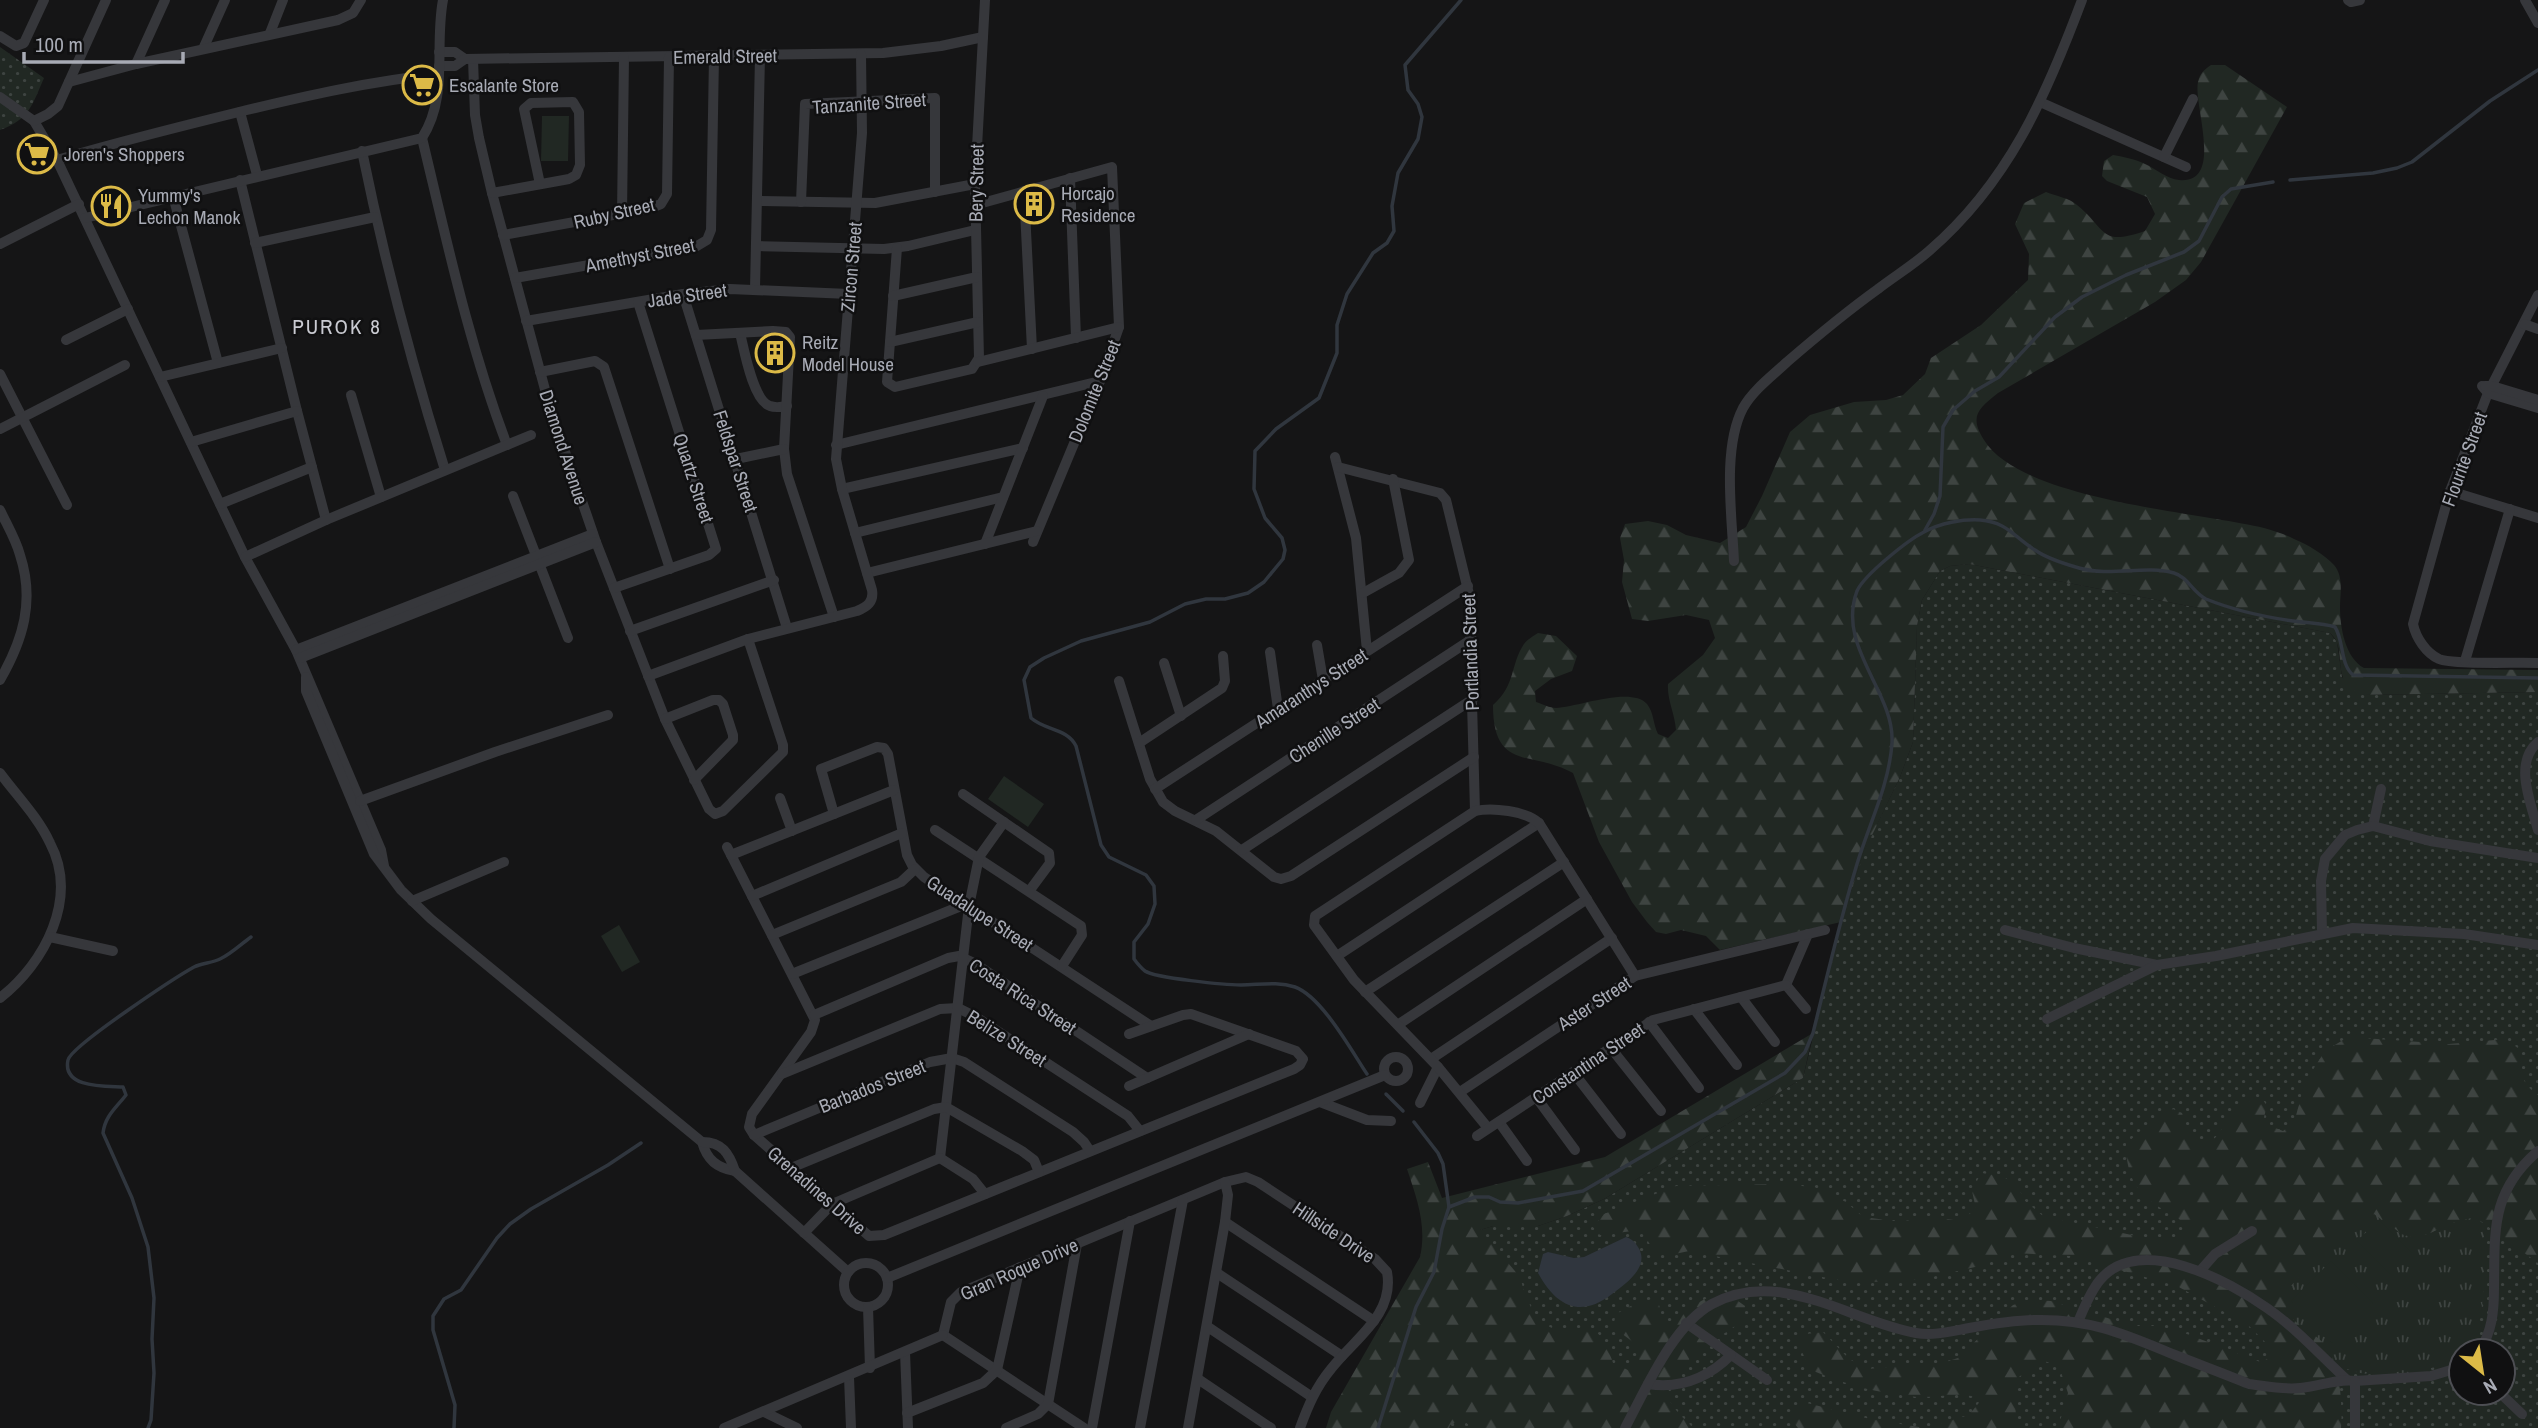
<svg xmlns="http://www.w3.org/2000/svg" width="2538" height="1428" font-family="'Archivo Narrow',sans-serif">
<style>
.grass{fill:url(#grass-dots);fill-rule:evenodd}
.forest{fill:url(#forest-firs)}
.park{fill:url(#park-tufts)}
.pitch{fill:#212823}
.water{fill:#30363e}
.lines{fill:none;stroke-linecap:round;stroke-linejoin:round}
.stream{stroke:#30363e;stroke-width:3.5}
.minor{stroke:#36373b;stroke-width:10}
.labels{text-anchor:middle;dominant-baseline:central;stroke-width:5;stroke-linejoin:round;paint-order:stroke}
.street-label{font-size:19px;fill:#a8abb5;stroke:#101011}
.poi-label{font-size:19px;fill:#a8abb5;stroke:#101011;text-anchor:start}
.neighbourhood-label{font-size:21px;letter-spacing:2px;fill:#c9cad1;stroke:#101011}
</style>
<defs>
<pattern id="grass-dots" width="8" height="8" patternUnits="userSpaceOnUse" patternTransform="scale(1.75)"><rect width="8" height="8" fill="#212823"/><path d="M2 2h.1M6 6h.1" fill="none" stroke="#3e4441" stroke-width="1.8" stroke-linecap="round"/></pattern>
<pattern id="forest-firs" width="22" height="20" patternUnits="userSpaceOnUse" patternTransform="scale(1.75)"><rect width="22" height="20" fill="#212823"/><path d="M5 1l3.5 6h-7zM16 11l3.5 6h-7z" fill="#3e4441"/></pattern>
<pattern id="park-tufts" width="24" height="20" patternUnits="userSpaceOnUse" patternTransform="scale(1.75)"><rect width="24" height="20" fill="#212823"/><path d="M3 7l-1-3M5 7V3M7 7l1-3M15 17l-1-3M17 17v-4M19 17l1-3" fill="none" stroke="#3e4441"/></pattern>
</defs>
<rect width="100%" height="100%" fill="#151516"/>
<g class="grass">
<path d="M0,47L44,78C32,105 30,119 0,130Z"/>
<path d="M1969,564L2330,633L2337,642L2342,677L2364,695L2538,692V1428H1391L1480,1230L1493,1226H1538L1567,1216L1604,1199L1803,1078L1841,922L1864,851L1900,777L1913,742L1917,626L1922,600L1940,571L1950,566ZM2461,1351H2503V1393H2461Z"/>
</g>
<g class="forest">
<path d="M2211,65H2225L2287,107L2201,262L2186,280L2155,302L1998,393C1978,409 1969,416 1984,440C2021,500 2198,512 2264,528C2274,531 2285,534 2294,539C2307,544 2325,555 2334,565C2344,577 2340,593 2340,607C2340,627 2345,658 2364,668L2538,670V692L2364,695C2327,684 2350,650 2330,633L1969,564L1950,566L1940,571L1922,600L1917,626L1913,742L1900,777L1864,852L1841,922L1720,950L1706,936L1681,930L1666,934L1656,932L1647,922L1632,902L1599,842L1573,773C1532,750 1493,772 1493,705C1516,685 1510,665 1524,644C1527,640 1533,636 1538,633L1556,636L1577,656L1572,671L1551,679L1535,691L1536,702C1542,704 1550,708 1556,708C1578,707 1631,686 1647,704C1654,713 1653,724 1658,734L1668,738L1676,730C1675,714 1667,700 1668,684L1703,655L1715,638L1709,620L1686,615L1648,621L1632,619L1622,582L1624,560L1620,538L1625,524L1648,521L1667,525L1686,535L1720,543L1746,527L1762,496L1790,432L1810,415L1854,402L1886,400L1903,395L1925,374L1931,358L1981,325L2028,280L2029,254L2015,224L2024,203L2046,192C2056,196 2069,198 2077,205C2107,229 2099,247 2145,231L2155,214L2147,197L2107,181L2102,176L2104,161L2113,155C2124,157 2135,159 2145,164C2156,169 2167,179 2179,180C2225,185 2193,104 2198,82C2200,73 2204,70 2211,65Z"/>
<path d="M1813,1033L1803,1078L1604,1199L1567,1216L1538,1226H1493L1480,1230L1520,1277L1524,1291L1536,1319L1557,1331L1575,1328L1596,1331L1607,1345L1613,1363L1628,1370L1639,1360L1637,1345L1613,1327L1616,1314L1640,1301L1656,1299C1663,1308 1658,1320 1669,1326C1685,1309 1702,1299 1724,1291L1745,1306L1742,1321C1722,1337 1656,1371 1671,1403C1676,1412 1686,1420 1693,1428H1472L1462,1419L1450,1425L1449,1428H1326L1331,1412L1420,1257C1427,1226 1417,1199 1407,1169L1428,1162L1442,1198L1605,1157Z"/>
<path d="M2348,1037L2449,1044L2506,1039L2519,1049C2525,1071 2516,1080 2538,1095V1263L2475,1217L2449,1224L2431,1233L2414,1238L2401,1234L2388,1223L2352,1222L2330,1241L2291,1286L2289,1315C2301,1326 2318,1334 2327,1347C2340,1364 2343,1407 2341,1428H2058L2068,1393L2059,1366L2041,1360L2015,1380L2016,1426L2013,1428H1798L1789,1417L1803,1402L1870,1419L1925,1428L1969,1415L1982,1399C1960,1391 1939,1398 1917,1397C1878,1393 1846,1385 1811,1370L1796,1340L1806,1334L1823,1332L1849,1359L1868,1369L1907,1365L1930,1367L1958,1358L2013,1305L2030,1300L2051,1301L2134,1326H2154L2179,1331L2263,1363L2270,1355L2265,1342L2248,1325L2177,1286L2070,1256L2014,1253L1975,1267L1923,1279L1885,1282L1843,1281L1689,1251L1670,1255L1656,1254L1641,1230L1600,1235L1593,1227L1604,1214L1676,1186L1777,1184L1814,1187L1846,1202L1863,1217L1894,1221L1947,1219L1960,1221L1976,1209L1972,1191L1981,1173L2002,1176L2017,1185L2025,1201L2043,1216L2155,1240L2178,1237L2185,1232L2186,1225C2175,1214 2161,1210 2149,1200C2131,1186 2126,1165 2126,1144L2148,1124L2173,1109L2182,1113C2186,1127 2191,1137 2205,1142L2215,1138L2233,1114L2252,1099L2263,1100L2267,1106L2264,1117L2268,1125L2283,1131L2294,1123L2305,1082L2325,1051Z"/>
</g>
<path class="park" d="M2374,1214L2401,1234L2414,1238L2431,1233L2449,1224L2475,1217L2485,1225C2483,1266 2489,1314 2468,1349L2461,1351V1355C2438,1373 2366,1383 2342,1366C2331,1359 2328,1346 2318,1338C2307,1329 2286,1320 2286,1303C2287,1282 2335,1231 2354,1222C2360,1219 2368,1217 2374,1214Z"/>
<g class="pitch">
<polygon points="542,116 569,116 568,161 541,161"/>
<polygon points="1004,776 1044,804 1028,827 988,799"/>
<polygon points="619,925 640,962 622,972 601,936"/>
<polygon points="2379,1220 2412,1253 2390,1274 2357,1241"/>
<polygon points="2331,1261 2373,1303 2332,1343 2291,1301"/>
</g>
<path class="water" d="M1626,1237C1632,1239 1635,1242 1638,1247C1651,1267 1625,1284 1612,1294C1580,1319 1556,1306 1538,1273L1543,1254L1548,1252L1574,1258L1584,1257Z"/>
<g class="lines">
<g class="stream">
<polyline points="2290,180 2373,173 2397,168 2412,162 2490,101 2538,70"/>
<polyline points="1925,530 1934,514 1940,496 1943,427 1953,410 1975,391 1999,377 2055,317 2082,297 2126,275 2184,252 2199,241 2222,197 2231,189 2273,182"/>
<path d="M1367,1074C1351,1050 1322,997 1295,987C1277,981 1259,985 1241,985C1226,985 1155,978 1145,971C1141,968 1137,963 1134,959V942L1148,924L1155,904L1154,886L1146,875L1109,857L1101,845L1076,746C1067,728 1046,731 1031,718L1024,680L1030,667L1044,658L1081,641L1150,622L1185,604L1206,599H1225L1248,593L1264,582L1283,559L1285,550L1282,538L1265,518L1254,489L1255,451L1276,429L1319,398L1337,353V325L1347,294L1373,253L1387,243L1394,231L1392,206L1398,173L1418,139L1422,117L1418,104L1408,90L1405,65L1461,0"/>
<polyline points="1386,1094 1403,1111"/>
<path d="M1449,1207L1475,1197H1489L1500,1202L1518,1203L1583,1191L1785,1073L1805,1052L1813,1033C1827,977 1840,920 1857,864C1869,824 1889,786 1892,743C1895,692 1836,647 1857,591C1864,575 1908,540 1924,532C1940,523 1963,519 1980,520C2007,522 2014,537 2035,550C2046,558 2065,564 2079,568C2110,577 2145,565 2174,573C2188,577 2193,593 2206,599C2233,610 2265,617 2293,621C2307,623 2322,623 2335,627C2344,641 2340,664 2353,675L2538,678"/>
<path d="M148,1428L151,1420L154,1373L152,1339L154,1298L148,1247L132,1198L103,1133C105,1116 116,1108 126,1095L123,1087C107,1086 62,1089 68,1060C71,1046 176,977 194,967C202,963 212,963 220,959C231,954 241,944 251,937"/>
<polyline points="454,1428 455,1405 433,1330 433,1316 444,1299 461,1290 497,1238 510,1224 531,1209 608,1165 641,1143"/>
<polyline points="1378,1428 1416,1307 1434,1272 1442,1229 1449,1207 1443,1164 1438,1153 1414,1122"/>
</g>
<g class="minor">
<polyline points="2348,0 2351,2 2360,0"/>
<polyline points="2525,0 2538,23"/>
<polyline points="270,33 283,0"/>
<polyline points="0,36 16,46 24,43 44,0"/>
<polyline points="203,49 225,0"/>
<polyline points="439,52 455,52 465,59"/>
<polyline points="473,59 475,115 479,138 492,193 550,408 596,542 665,719 709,809 715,814 723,811 783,752 783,745 748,639"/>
<polyline points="136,64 165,0"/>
<polyline points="439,66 455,66 465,59 883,53 941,46 983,37"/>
<polyline points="69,82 136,64 338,20 353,13 361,0"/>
<polyline points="0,97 34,121 57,160 245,557 296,650 381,850 384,866"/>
<polyline points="2040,102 2186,167"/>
<polyline points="240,112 257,175"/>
<polyline points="34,121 48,114 58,106 106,0"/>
<path d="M422,138C447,242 469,345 507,445"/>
<path d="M362,151C384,259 412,365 445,470"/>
<polyline points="2164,157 2193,99"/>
<path d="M57,160C117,142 178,127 239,112C305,96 371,81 439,74"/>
<polyline points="1070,178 1076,338"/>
<polyline points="240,180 297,411 326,520"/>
<polyline points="1024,191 1032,349"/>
<polyline points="492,193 569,179 576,175 580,165 579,112 573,102 531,103 524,109 540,184"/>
<polyline points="173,196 218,363"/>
<polyline points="757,201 875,203 975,184"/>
<polyline points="801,202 805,104 935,98 935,192"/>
<polyline points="975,205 1112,167 1119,327 1100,381 1033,542"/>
<polyline points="622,214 624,57"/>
<path d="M85,218L422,138C449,96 434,47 443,0"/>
<polyline points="503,235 651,208 661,204 667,194 669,57"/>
<polyline points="255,243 375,217"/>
<polyline points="0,244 79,204"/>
<polyline points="756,246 884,249 908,246 975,230"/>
<polyline points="897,248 887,382 895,387 972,369 979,358 975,184 985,0"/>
<polyline points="515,278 697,246 707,240 711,230 714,56"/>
<polyline points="755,289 760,56"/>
<polyline points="683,294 787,628"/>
<path d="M2538,295L2488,393L2450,491L2413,624C2416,638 2426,653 2439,659C2453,665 2518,662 2538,663"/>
<polyline points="893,296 977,277"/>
<polyline points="526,321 683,294 730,289 849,294"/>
<polyline points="2524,324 2538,329"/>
<path d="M740,333C744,349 753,401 770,406C775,408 782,407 787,406"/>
<polyline points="696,335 773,331 786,332 790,337 784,449 787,474 834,617"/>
<polyline points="66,340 128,309"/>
<polyline points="890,342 978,322"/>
<polyline points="978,362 1119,327"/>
<polyline points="540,372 595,361 604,367 670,569"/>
<polyline points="0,374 67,505"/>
<polyline points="160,377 282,348"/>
<polyline points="2482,386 2488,393 2538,408"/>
<polyline points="2485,386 2492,386 2538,400"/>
<polyline points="351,395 381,497"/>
<polyline points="0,429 125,365"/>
<polyline points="191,442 297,411"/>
<polyline points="836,445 1100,381"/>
<polyline points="1335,457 1356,538 1367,651"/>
<polyline points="736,459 784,449"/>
<polyline points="1338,467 1440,493 1446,500 1469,594 1475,811"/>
<polyline points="842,489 1023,448"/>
<polyline points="2450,491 2538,518"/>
<polyline points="513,496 568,638"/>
<polyline points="220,504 312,467"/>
<path d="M0,510C7,525 16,540 20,555C35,601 23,640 0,680"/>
<polyline points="855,533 1003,497"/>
<polyline points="985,544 1043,396"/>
<polyline points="245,557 326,520 531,435"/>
<path d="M1734,561C1732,517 1722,448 1743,408C1753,390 1772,376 1787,362C1816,337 1846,312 1878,289C1895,276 1913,265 1929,251C2009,182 2046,96 2082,0"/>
<polyline points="867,573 1037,531"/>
<polyline points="614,588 709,555 716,549 638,302"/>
<polyline points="1363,593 1399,573 1409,560 1393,479"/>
<polyline points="630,631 774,580"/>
<polyline points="1317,645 1323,680"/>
<polyline points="296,650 593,534"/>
<polyline points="1270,652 1278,709"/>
<polyline points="300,658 596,542"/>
<polyline points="2465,661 2510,509"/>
<polyline points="1164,663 1181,716"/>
<path d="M648,676L748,639L857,611C867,607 874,602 872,590L842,489L836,459L862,133L861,54"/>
<path d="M306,677V691L374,854L401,890L431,919L702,1142C707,1160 717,1168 735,1171"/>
<polyline points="1119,681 1150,779 1163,802 1175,811 1216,831 1274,877 1281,879 1291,876 1474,757"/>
<polyline points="665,719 713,700 719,700 723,704 733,735 733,740 694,780"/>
<path d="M2538,742C2513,763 2531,803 2538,830"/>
<polyline points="1139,743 1222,688 1225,681 1223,656"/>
<path d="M0,773C17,796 38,817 50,843C79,898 45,963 0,998"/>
<polyline points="1155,789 1468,586"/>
<polyline points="963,794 1049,853 1050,863 1030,890"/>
<polyline points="780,798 792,831"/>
<polyline points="360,801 495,752 608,715"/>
<polyline points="834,814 821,769 877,747 884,748 888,754 907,855 912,865 924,877 1151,1026"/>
<polyline points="1196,820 1472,639"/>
<polyline points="2373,826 2381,789"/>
<polyline points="935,830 1081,926 1082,935 1062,966"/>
<polyline points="727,847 815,1020 811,1032 752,1114 749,1127 754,1135 869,1236 884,1235 1294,1069 1300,1065 1303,1059 1296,1051 1191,1014 1183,1015 1129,1034"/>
<polyline points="1242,850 1473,699"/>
<polyline points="731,855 894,790"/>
<polyline points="752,896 902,833"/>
<polyline points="412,901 504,862"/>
<polyline points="2005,930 2074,948 2157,965"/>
<polyline points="2322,933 2321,881 2325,859 2345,835 2357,830 2373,826 2430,841 2538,858"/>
<polyline points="772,935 901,882 915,869"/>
<polyline points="50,937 113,951"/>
<polyline points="1337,956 1539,823"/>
<polyline points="792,974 966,904"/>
<polyline points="1786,985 1808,934"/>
<polyline points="1786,985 1806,1009"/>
<polyline points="1365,992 1564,862"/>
<polyline points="1741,997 1775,1042"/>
<polyline points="1694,1009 1737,1065"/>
<polyline points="814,1015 948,958 959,956 974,963 1147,1078"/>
<polyline points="2047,1019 2157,965 2216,956 2353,928 2464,934 2538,945"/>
<polyline points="1649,1022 1699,1088"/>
<polyline points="1399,1024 1587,899"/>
<polyline points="1610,1047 1661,1111"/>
<circle cx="1396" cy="1069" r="12"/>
<polyline points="1431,1059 1612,938"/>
<polyline points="1573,1072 1621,1134"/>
<polyline points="782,1074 940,1009 958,1008 976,1017 1128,1116 1140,1131"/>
<polyline points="1129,1086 1249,1034"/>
<polyline points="1460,1092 1635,976 1825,930"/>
<polyline points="1536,1097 1575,1150"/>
<polyline points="1320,1102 1367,1120 1391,1121"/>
<polyline points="1420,1103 1438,1067"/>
<polyline points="1499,1122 1527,1161"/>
<path d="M1488,1128L1438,1067L1354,980L1314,925L1315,916L1475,811C1492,807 1526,811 1539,823L1635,976"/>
<polyline points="754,1135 930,1062 952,1058 964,1062 1073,1132 1084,1142 1090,1151"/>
<polyline points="1477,1136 1653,1020 1786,985"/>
<path d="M702,1142C722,1142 729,1153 735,1171L848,1272"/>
<polyline points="940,1158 969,906 979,857 1004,822"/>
<polyline points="940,1158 973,1179 985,1194"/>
<polyline points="791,1168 934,1109 946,1107 1022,1151 1034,1160 1039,1172"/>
<polyline points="1225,1222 1374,1321"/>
<polyline points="804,1233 832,1204 940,1158"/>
<circle cx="866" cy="1285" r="22"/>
<polyline points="2200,1271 2215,1254 2252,1231"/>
<polyline points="1217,1273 1342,1356"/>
<polyline points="887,1278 1385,1075"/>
<polyline points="868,1307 870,1368"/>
<path d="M2078,1322C2084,1308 2090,1292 2100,1280C2140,1233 2229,1281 2267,1308C2296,1328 2321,1356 2347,1380"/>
<polyline points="1686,1323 1767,1380"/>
<polyline points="1208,1327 1312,1397"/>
<path d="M943,1335L951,1302L961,1292L1225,1182L1246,1177L1258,1182L1375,1259L1387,1272C1395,1315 1353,1340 1331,1369C1316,1387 1308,1406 1300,1428"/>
<polyline points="943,1335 1084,1428"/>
<path d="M2479,1351C2492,1333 2494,1311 2494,1289C2495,1232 2490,1192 2538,1151"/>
<polyline points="905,1352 908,1428"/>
<polyline points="849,1377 851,1428"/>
<polyline points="1198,1379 1271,1428"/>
<path d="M1648,1384C1681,1389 1708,1378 1731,1355"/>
<polyline points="2500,1393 2522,1414"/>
<polyline points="764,1412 797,1428"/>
<polyline points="907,1413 983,1383 997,1370 1020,1267"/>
<polyline points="724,1428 943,1335"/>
<polyline points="1006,1428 1038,1414 1048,1404 1077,1244"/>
<polyline points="1092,1428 1130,1221"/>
<polyline points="1140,1428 1183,1200"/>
<polyline points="1188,1428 1225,1222 1228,1195 1225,1182"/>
<path d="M1625,1428C1646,1389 1673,1325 1712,1304C1781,1267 1849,1321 1916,1333C1934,1336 1952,1331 1969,1328C1991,1324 2015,1320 2037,1320C2092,1319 2126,1335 2175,1355C2200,1365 2225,1374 2249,1384C2266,1386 2283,1390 2300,1388C2318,1387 2338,1378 2355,1381L2431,1376L2461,1367"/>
<polyline points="2355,1428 2355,1381"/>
</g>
</g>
<defs>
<symbol id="supermarket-ring" viewBox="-11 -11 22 22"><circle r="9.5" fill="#101011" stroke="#dcba47" stroke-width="1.5"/><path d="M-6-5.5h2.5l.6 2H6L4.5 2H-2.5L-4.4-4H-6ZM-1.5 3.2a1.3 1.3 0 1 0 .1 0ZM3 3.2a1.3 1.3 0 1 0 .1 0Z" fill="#dcba47"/></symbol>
<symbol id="building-ring" viewBox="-11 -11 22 22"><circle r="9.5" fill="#101011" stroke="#dcba47" stroke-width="1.5"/><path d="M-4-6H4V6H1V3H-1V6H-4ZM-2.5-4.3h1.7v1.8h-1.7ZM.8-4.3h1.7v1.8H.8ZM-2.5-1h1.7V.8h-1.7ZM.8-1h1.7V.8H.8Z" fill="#dcba47"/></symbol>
<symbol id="restaurant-ring" viewBox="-11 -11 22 22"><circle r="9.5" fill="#101011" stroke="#dcba47" stroke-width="1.5"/><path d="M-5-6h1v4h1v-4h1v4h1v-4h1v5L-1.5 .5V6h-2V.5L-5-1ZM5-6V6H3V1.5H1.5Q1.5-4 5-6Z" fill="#dcba47"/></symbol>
</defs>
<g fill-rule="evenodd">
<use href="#supermarket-ring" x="400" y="63" width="44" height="44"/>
<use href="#supermarket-ring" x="15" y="132" width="44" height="44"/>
<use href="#building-ring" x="1012" y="182" width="44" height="44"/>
<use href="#restaurant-ring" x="89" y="184" width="44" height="44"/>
<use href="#building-ring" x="753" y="331" width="44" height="44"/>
</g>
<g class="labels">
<g class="street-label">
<text transform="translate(725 56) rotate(-1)">Emerald Street</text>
<text transform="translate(869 103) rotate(-4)">Tanzanite Street</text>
<text transform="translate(976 183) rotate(-89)">Bery Street</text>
<text transform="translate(614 213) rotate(-13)">Ruby Street</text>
<text transform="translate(640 255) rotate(-11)">Amethyst Street</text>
<text transform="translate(851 267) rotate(-85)">Zircon Street</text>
<text transform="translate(687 295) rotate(-8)">Jade Street</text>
<text transform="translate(1094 391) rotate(-68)">Dolomite Street</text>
<text transform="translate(564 447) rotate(72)">Diamond Avenue</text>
<text transform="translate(2464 459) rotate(-70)">Flourite Street</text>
<text transform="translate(736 461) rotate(72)">Feldspar Street</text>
<text transform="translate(694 478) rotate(72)">Quartz Street</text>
<text transform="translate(1470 652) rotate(-92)">Portlandia Street</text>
<text transform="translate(1311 688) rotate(-33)">Amaranthys Street</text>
<text transform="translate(1334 730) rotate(-33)">Chenille Street</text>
<text transform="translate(980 913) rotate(33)">Guadalupe Street</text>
<text transform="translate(1023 996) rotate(33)">Costa Rica Street</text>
<text transform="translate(1594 1003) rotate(-33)">Aster Street</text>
<text transform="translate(1007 1038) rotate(32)">Belize Street</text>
<text transform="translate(1588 1063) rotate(-34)">Constantina Street</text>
<text transform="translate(872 1086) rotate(-22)">Barbados Street</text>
<text transform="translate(817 1190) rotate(41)">Grenadines Drive</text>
<text transform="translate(1334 1232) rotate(34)">Hillside Drive</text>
<text transform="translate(1019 1269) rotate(-24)">Gran Roque Drive</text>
</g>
<g class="poi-label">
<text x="449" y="85">Escalante Store</text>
<text x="64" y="154">Joren's Shoppers</text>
<text x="1061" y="193">Horcajo<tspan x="1061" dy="22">Residence</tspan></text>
<text x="138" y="195">Yummy's<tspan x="138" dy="22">Lechon Manok</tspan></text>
<text x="802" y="342">Reitz<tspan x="802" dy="22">Model House</tspan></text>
</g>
<g class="neighbourhood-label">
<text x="337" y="326">PUROK 8</text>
</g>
</g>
<g transform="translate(2482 1372) rotate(150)"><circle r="33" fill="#101011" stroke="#4d4e53" stroke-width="2"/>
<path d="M0-5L12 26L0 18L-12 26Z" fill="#dcba47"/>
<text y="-10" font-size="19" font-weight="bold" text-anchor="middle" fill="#a8abb5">N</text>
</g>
<path d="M24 52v10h159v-10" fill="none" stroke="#a8abb5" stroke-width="3.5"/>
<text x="35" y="52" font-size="21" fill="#a8abb5" stroke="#101011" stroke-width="5" paint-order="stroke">100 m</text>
</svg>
